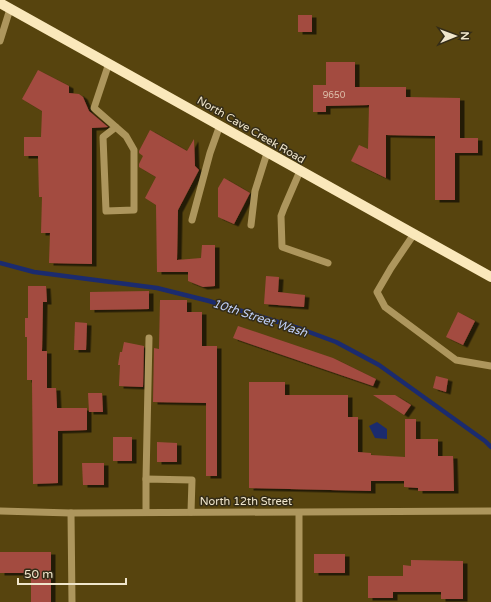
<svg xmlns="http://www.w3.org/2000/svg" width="491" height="602" font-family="'Varela Round',sans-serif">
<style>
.water{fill:#1b2b6e}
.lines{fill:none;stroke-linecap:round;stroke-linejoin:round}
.stream{stroke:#1b2b6e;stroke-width:4.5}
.building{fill:#a34b41;filter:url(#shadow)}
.minor{stroke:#ad965d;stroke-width:7}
.major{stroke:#fae8bb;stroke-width:10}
.labels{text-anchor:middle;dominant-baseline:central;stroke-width:3;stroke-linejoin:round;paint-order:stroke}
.number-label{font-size:9px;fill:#ddbfa9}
.street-label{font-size:11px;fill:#f0e6cc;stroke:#342c17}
.water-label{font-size:12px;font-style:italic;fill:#bfcff7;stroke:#342c17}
</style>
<defs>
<filter id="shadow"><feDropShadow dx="4.5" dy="2.5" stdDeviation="0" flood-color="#0009"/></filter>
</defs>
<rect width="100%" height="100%" fill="#57440e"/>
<polygon class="water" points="377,422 387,429 387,439 375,438 369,426"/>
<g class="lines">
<polyline class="stream" points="0,263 34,272 157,288 209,301 301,329 336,342 379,365 485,441 491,447"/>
</g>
<g class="building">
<rect x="298" y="15" width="14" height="17"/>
<polygon points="326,62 355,62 355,87 406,87 406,97 460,98 460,138 478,138 478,153 455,153 455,200 435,200 435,136 386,135 386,178 351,161 359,145 368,149 369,105 326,106 326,112 313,112 313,85 326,85"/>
<polygon points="38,70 69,86 69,93 79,94 83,97 89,111 108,127 92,128 92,264 49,263 50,233 41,233 42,197 39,197 38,156 24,156 24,137 41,137 42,111 22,99"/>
<polygon points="150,130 187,151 194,139 195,166 199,170 178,210 177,260 201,258 202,245 215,245 215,286 203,287 188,281 188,272 157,272 156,205 145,198 156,177 139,167 139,164 143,156 139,153 139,151"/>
<polygon points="224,178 250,193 234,224 218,217 218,188"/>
<polygon points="266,276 279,277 278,292 305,295 304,307 264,304"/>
<polygon points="28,286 46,286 47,302 43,302 42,351 47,351 47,388 56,388 57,408 87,408 87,430 58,431 58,483 33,484 32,380 27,380 27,337 25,337 25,318 28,318"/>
<polygon points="149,291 149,309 90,310 90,292"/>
<polygon points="160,300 187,300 187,312 202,312 202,346 217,346 217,476 206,476 206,403 153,402 154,348 159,349"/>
<polygon points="458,312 475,321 463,345 446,337"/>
<polygon points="75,322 87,323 86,350 74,350"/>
<polygon points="238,326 333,358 376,379 373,386 233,338"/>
<polygon points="124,342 144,346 143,387 119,386 120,365 118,365 120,352 122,352"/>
<polygon points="436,376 448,379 446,392 433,388"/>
<polygon points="249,382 285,382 285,395 348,395 348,417 358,417 358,452 371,453 371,455 405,457 405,419 416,419 416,439 438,439 438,456 453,456 454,491 418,491 418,488 404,487 404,481 371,481 371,491 249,488"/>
<polygon points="88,393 102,393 103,412 89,412"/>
<polygon points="373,395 395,395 411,405 404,415"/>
<rect x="113" y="437" width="19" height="24"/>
<polygon points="157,442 177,443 177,462 157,462"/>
<polygon points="82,463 104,463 104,485 83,485"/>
<polygon points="0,552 51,552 51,602 31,602 31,573 0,573"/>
<rect x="314" y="554" width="31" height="19"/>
<polygon points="411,560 463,561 463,599 441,599 441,592 393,592 393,598 368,598 368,576 403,576 403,565 411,566"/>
</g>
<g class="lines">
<g class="minor">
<polyline points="0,41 10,9"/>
<polyline points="109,63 94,108 126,136 134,150 134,210 106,211 103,137 116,127"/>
<polyline points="300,171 284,208 281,216 282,247 328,263"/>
<polyline points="192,220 210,153 220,125"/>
<polyline points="251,225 255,191 267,153"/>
<polyline points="414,234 391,268 377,292 385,307 456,360 491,366"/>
<polyline points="146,479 149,338"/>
<polyline points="0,511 71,513 491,511"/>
<polyline points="146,512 146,479 192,480 191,512"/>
<polyline points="71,513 72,602"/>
<polyline points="299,602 299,513"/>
</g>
<polyline class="major" points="0,3 491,277"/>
</g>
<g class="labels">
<g class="number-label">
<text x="334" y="95">9650</text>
</g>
<g class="street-label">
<text transform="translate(251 130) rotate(30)">North Cave Creek Road</text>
<text x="246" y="501">North 12th Street</text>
</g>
<g class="water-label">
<text transform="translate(260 318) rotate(18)">10th Street Wash</text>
</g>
</g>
<g transform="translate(455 36) rotate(89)" stroke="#342c17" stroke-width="3" paint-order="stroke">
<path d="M0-3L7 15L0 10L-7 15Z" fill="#f0e6cc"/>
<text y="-6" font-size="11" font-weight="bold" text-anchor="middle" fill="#f0e6cc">N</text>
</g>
<path d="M18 578v6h108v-6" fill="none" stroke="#f0e6cc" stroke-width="2"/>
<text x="24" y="578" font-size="12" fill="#f0e6cc" stroke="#342c17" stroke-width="3" paint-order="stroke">50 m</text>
</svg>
